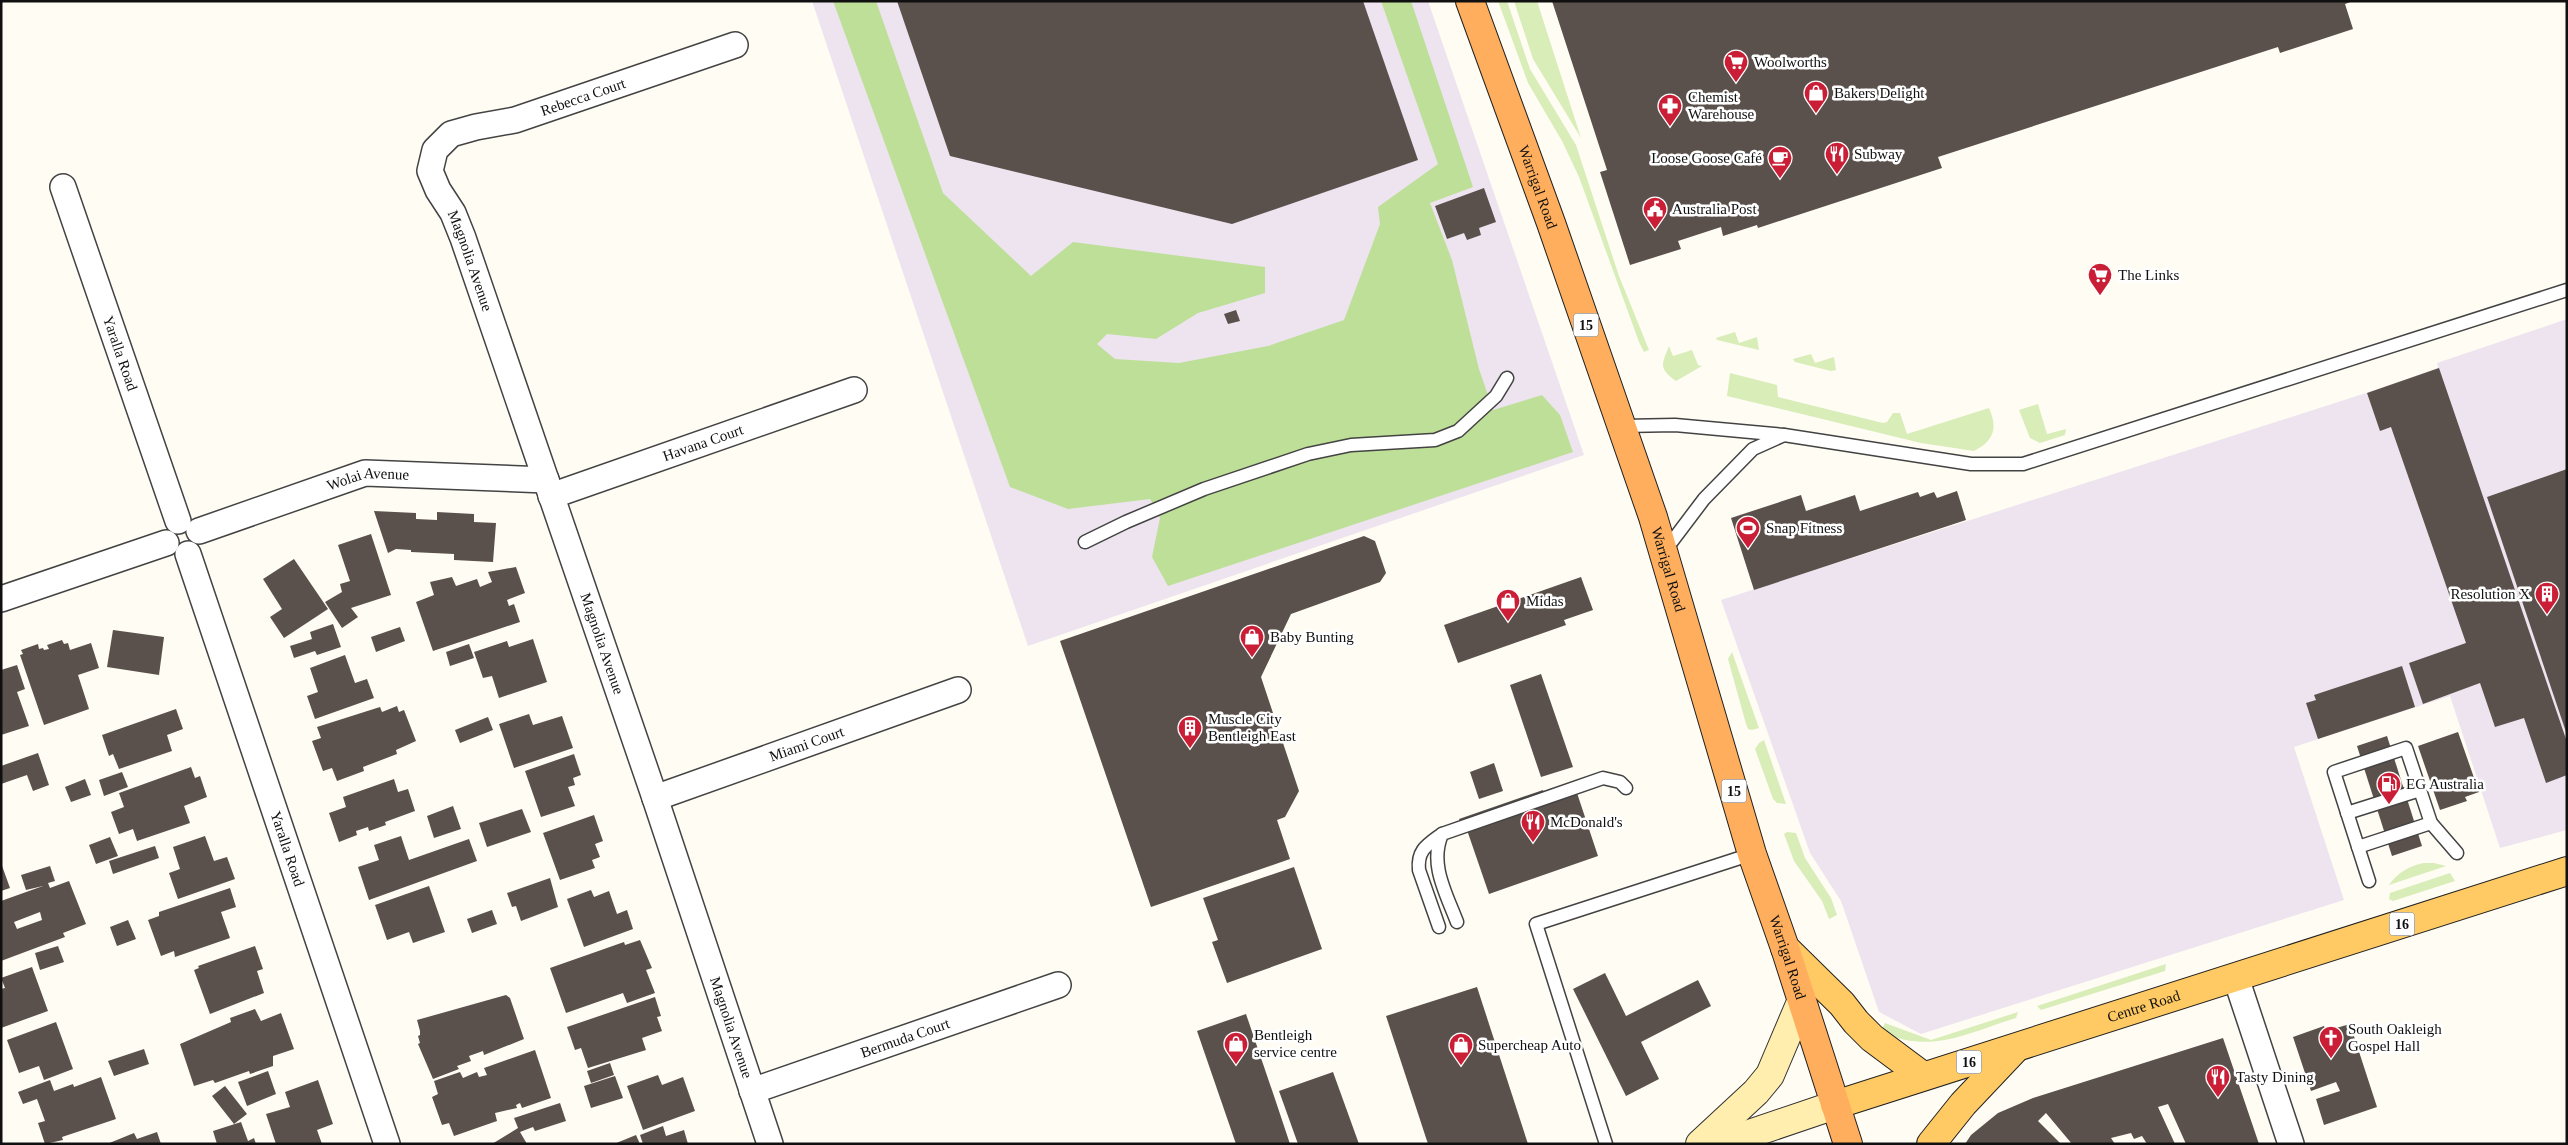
<svg xmlns="http://www.w3.org/2000/svg" width="2568" height="1145" font-family="'Times New Roman',serif">
<style>
.industrial{fill:#ede4ef}
.green{fill:#d9edb9}
.forest{fill:#bedf98}
.building{fill:#5a504c;fill-rule:evenodd}
.lines{fill:none;stroke-linecap:round;stroke-linejoin:round}
.service-casing{stroke:#434343;stroke-width:15}
.minor-casing{stroke:#434343;stroke-width:28}
.secondary-casing{stroke:#323232;stroke-width:30}
.primary-casing{stroke:#212121;stroke-width:30}
.trunk-casing{stroke:#212121;stroke-width:30}
.service{stroke:#fff;stroke-width:12}
.minor{stroke:#fff;stroke-width:25}
.secondary{stroke:#ffeeae;stroke-width:28}
.primary{stroke:#ffca63;stroke-width:28}
.trunk{stroke:#feae5c;stroke-width:28}
.labels{text-anchor:middle;dominant-baseline:central;stroke-width:5;stroke-linejoin:round;paint-order:stroke}
.shield{fill:#fff;stroke:#585858;stroke-width:1}
.shield-label{font-size:14px;font-weight:bold;fill:#101010}
.poi-label{font-size:15px;fill:#101010;stroke:#fff;text-anchor:start}
.street-label{font-size:15px;fill:#101010;stroke:#fff}
</style>
<rect width="100%" height="100%" fill="#fffcf3"/>
<g class="industrial">
<polygon points="812,1 1428,1 1584,455 1028,646"/>
<polygon points="2567,319 2567,830 2500,848 2450,696 2294,747 2344,900 1921,1034 1879,1012 1841,901 1810,853 1721,600 2366,393 2438,368 2437,363"/>
</g>
<g class="green">
<polygon points="1498,1 1507,1 1530,69 1576,145 1619,276 1649,350 1644,352 1639,342 1579,177 1562,141 1528,83"/>
<polygon points="1514,1 1537,1 1581,138 1533,59"/>
<polygon points="1735,332 1739,343 1757,337 1759,350 1717,340 1716,338"/>
<path d="M1669,346L1673,356L1692,350L1698,365L1702,366L1676,381C1658,368 1662,364 1669,346Z"/>
<polygon points="1811,354 1815,363 1834,357 1836,370 1831,371 1795,362 1793,359"/>
<path d="M1730,373L1777,385L1778,397L1883,423L1887,422L1893,413H1900L1907,434L1989,408C1998,428 1994,441 1974,451L1921,443L1727,396Z"/>
<polygon points="2038,404 2047,434 2066,429 2065,435 2040,443 2030,438 2019,410"/>
<polygon points="1732,652 1759,728 1752,730 1748,729 1746,724 1728,659"/>
<polygon points="1764,740 1786,804 1777,803 1773,799 1755,749 1759,743"/>
<polygon points="1787,832 1796,833 1805,858 1831,898 1837,915 1829,919 1822,901 1794,861 1784,834"/>
<path d="M2423,863H2434L2446,866L2389,885C2398,872 2408,867 2423,863Z"/>
<polygon points="2450,873 2455,881 2393,901 2389,899 2390,893"/>
<polygon points="2166,964 2165,971 2041,1010 2037,1006"/>
<path d="M2018,1012L2016,1018C1967,1033 1933,1054 1883,1033L1882,1029L1885,1023L1931,1040Z"/>
</g>
<polygon class="forest" points="833,1 876,1 943,193 1031,276 1073,242 1265,267 1265,293 1198,313 1156,339 1107,334 1097,344 1115,359 1179,363 1268,346 1344,320 1380,224 1378,207 1438,164 1381,1 1411,1 1473,187 1430,203 1452,260 1479,369 1493,410 1542,395 1560,415 1573,452 1168,586 1152,557 1160,518 1150,499 1068,509 1010,487"/>
<g class="building">
<polygon points="897,1 1363,1 1418,160 1232,224 950,156"/>
<polygon points="1552,1 2353,1 2345,4 2353,29 2280,53 2278,47 1938,157 1942,168 1758,228 1757,225 1723,236 1721,227 1678,241 1681,249 1630,265 1600,172 1607,170"/>
<polygon points="1484,188 1496,222 1479,228 1481,235 1467,240 1464,233 1447,239 1435,206"/>
<polygon points="1236,310 1240,321 1228,324 1224,314"/>
<polygon points="2439,368 2567,742 2567,775 2546,783 2524,718 2495,727 2480,683 2423,704 2409,663 2466,643 2391,427 2380,431 2367,393"/>
<polygon points="2567,469 2567,732 2566,732 2487,497"/>
<polygon points="1957,491 1966,520 1754,590 1731,518 1801,495 1806,511 1855,495 1860,511 1918,492 1920,497 1934,492 1937,498"/>
<polygon points="374,511 416,513 416,519 437,520 437,512 474,514 474,522 496,523 493,562 454,560 454,554 411,552 411,550 396,549 388,553"/>
<polygon points="371,534 391,595 351,608 358,617 342,628 325,602 342,592 340,584 350,581 338,545"/>
<polygon points="1364,536 1375,541 1386,573 1380,582 1291,614 1261,677 1299,791 1285,817 1277,820 1290,859 1151,907 1060,641"/>
<polygon points="294,559 328,609 284,638 270,617 282,609 263,579"/>
<polygon points="516,567 525,593 507,600 509,606 514,604 520,622 433,651 416,602 434,595 430,582 452,577 456,586 477,579 480,587 492,582 488,572"/>
<polygon points="1581,577 1593,610 1564,620 1566,625 1458,663 1444,625"/>
<polygon points="333,624 341,647 317,655 315,651 294,658 290,646 312,639 310,632"/>
<polygon points="400,627 405,641 376,652 371,637"/>
<polygon points="113,630 164,637 159,675 107,667"/>
<polygon points="533,639 547,682 499,698 492,676 483,678 474,652 507,641 509,647"/>
<polygon points="62,640 64,644 68,643 70,650 91,643 99,668 78,675 89,709 44,725 20,655 23,654 21,650 38,644 39,649 43,648 44,650 49,649 47,645"/>
<polygon points="469,644 474,658 450,666 446,652"/>
<polygon points="345,655 355,683 367,679 374,698 315,719 307,696 318,692 310,668"/>
<polygon points="17,665 25,689 17,692 29,726 1,735 1,670"/>
<polygon points="2402,666 2415,707 2318,739 2306,703 2316,700 2314,695"/>
<polygon points="1541,674 1573,767 1541,777 1510,685"/>
<polygon points="397,706 399,712 404,710 416,741 396,750 397,754 363,767 364,771 337,781 332,768 323,771 312,741 321,738 317,727 380,707 382,712"/>
<polygon points="176,709 183,729 167,735 172,751 119,769 113,754 109,756 102,735"/>
<polygon points="529,714 533,725 562,716 573,748 514,768 499,724"/>
<polygon points="488,717 493,730 460,743 455,730"/>
<polygon points="2458,732 2479,792 2465,797 2467,801 2440,810 2418,746"/>
<polygon points="2387,736 2422,846 2392,856 2357,746"/>
<polygon points="38,753 49,785 33,791 27,775 1,784 1,766"/>
<polygon points="574,754 581,775 573,778 575,785 568,787 575,806 541,817 525,771"/>
<polygon points="1494,763 1503,791 1479,799 1470,772"/>
<polygon points="191,767 195,778 200,776 207,797 184,806 190,823 137,841 133,829 119,834 111,812 124,807 119,793"/>
<polygon points="122,772 128,787 104,796 99,780"/>
<polygon points="85,779 91,795 71,802 65,787"/>
<polygon points="394,779 398,792 408,789 415,811 385,822 386,825 369,831 368,827 356,831 357,835 339,842 329,813 346,807 343,797"/>
<polygon points="1543,790 1547,803 1577,793 1598,856 1489,894 1467,830 1463,832 1459,819"/>
<polygon points="453,806 461,829 434,838 427,816"/>
<polygon points="522,809 531,832 487,847 479,823"/>
<polygon points="594,815 603,841 595,844 600,857 592,860 595,868 560,880 543,833"/>
<polygon points="205,836 214,861 227,857 235,879 178,899 169,873 180,869 173,847"/>
<polygon points="401,836 409,860 469,839 477,861 369,900 358,867 379,860 374,845"/>
<polygon points="110,837 118,856 96,864 89,845"/>
<polygon points="155,846 159,858 113,874 109,861"/>
<polygon points="1,863 10,888 1,891"/>
<path d="M50,866L55,881L48,883L50,888L69,881L86,924L63,933L65,937L1,961V901L43,886L26,890L21,875ZM40,912L42,920L17,929L14,922Z"/>
<polygon points="1294,867 1322,949 1227,983 1212,942 1218,940 1203,898"/>
<polygon points="550,878 558,907 521,921 516,906 512,907 507,893"/>
<polygon points="429,886 445,932 413,943 409,932 387,940 375,905"/>
<polygon points="230,888 236,907 221,912 230,938 175,957 174,951 161,956 148,920 159,916 159,912"/>
<polygon points="591,890 594,897 609,891 617,914 627,910 633,929 584,947 567,899"/>
<polygon points="492,910 497,924 472,933 467,919"/>
<polygon points="128,920 136,939 117,946 110,927"/>
<polygon points="640,940 652,968 646,970 655,993 627,1003 623,993 566,1013 550,968 624,942 625,945"/>
<polygon points="58,946 64,962 40,970 35,953"/>
<polygon points="255,946 263,969 257,971 264,993 210,1014 194,970 199,968 198,966"/>
<polygon points="32,967 48,1011 1,1028 1,989 5,988 1,978"/>
<polygon points="1605,973 1626,1016 1698,980 1711,1006 1641,1042 1659,1079 1626,1096 1573,989"/>
<polygon points="1477,987 1528,1144 1428,1144 1386,1016"/>
<polygon points="506,995 510,998 524,1039 484,1055 483,1051 469,1056 471,1061 457,1066 459,1069 433,1079 418,1044 420,1043 418,1036 420,1035 420,1031 417,1020"/>
<polygon points="655,997 661,1016 657,1017 662,1031 642,1038 646,1050 588,1068 581,1048 575,1050 567,1027"/>
<polygon points="255,1009 261,1021 281,1013 294,1049 273,1056 273,1066 250,1074 249,1071 215,1083 213,1080 194,1086 180,1044 231,1022 230,1018"/>
<polygon points="1246,1014 1275,1099 1290,1144 1236,1144 1197,1031"/>
<polygon points="56,1022 73,1069 44,1080 39,1066 19,1073 7,1040"/>
<polygon points="2350,1024 2377,1107 2324,1125 2316,1099 2340,1091 2336,1082 2311,1091 2293,1037 2324,1026 2326,1031"/>
<polygon points="2223,1038 2259,1144 2186,1144 2168,1104 2158,1107 2175,1144 2147,1144 2142,1136 2134,1139 2131,1133 2111,1138 2115,1144 2072,1144 2046,1113 2038,1121 2061,1144 1965,1144 1971,1135 1998,1113 2033,1098"/>
<polygon points="144,1049 149,1064 114,1076 108,1061"/>
<polygon points="535,1050 551,1098 522,1108 520,1103 516,1105 517,1108 495,1113 497,1121 454,1136 449,1123 442,1125 432,1097 438,1094 434,1081 460,1072 463,1078 477,1072 479,1077 487,1075 484,1068"/>
<polygon points="610,1063 614,1075 591,1083 587,1071"/>
<polygon points="268,1071 276,1094 247,1106 238,1082"/>
<polygon points="1333,1072 1359,1144 1298,1144 1279,1091"/>
<polygon points="658,1075 662,1085 683,1077 695,1111 643,1130 627,1086"/>
<polygon points="615,1076 623,1098 591,1108 584,1086"/>
<polygon points="101,1077 116,1119 62,1137 63,1140 45,1144 38,1123 45,1121 37,1099 23,1104 18,1092 50,1080 54,1091 73,1084 74,1087"/>
<polygon points="318,1080 333,1124 317,1130 322,1144 276,1144 266,1114 290,1107 285,1092"/>
<polygon points="225,1086 247,1114 234,1124 212,1096"/>
<polygon points="560,1103 566,1121 535,1131 533,1127 520,1132 527,1144 492,1144 518,1128 514,1118"/>
<polygon points="241,1122 248,1141 254,1138 256,1144 217,1144 213,1131"/>
<polygon points="663,1126 666,1136 684,1130 688,1144 643,1144 640,1135"/>
<polygon points="157,1132 161,1144 107,1144 134,1133 137,1139"/>
<polygon points="636,1135 640,1144 614,1144"/>
</g>
<g class="lines">
<defs>
<g id="service">
<polyline points="1623,426 1675,425 1784,435 1971,464 2023,464 2567,290"/>
<polyline points="1085,542 1126,522 1204,489 1308,454 1351,445 1435,440 1458,431 1496,396 1507,378"/>
<polyline points="1664,552 1704,499 1753,449 1784,435"/>
<polyline points="2347,813 2420,790"/>
<polyline points="2358,847 2431,823"/>
<polyline points="2369,881 2334,772 2406,748 2431,823 2457,853"/>
<path d="M1457,922C1446,893 1429,864 1442,834L1603,778L1620,782L1626,788"/>
<path d="M1439,927L1419,870C1417,850 1427,845 1442,834"/>
<polyline points="1606,1144 1536,924 1752,854"/>
</g>
<g id="minor">
<path id="s1" d="M735,45L515,120L476,127L451,134L435,150L430,171L438,190L453,213L463,238L655,798L770,1144"/>
<path id="s2" d="M63,187L178,521"/>
<path id="s3" d="M551,496L854,390"/>
<path id="s4" d="M199,531L365,473L546,480"/>
<path id="s5" d="M188,554L387,1144"/>
<polyline points="1,599 166,543"/>
<path id="s6" d="M655,798L958,690"/>
<polyline points="2236,978 2291,1144"/>
<path id="s7" d="M752,1091L1058,985"/>
</g>
<g id="secondary">
<polyline points="1700,1144 1756,1092 1770,1075 1801,1002"/>
<polyline points="1720,1144 1835,1105"/>
</g>
<g id="primary">
<polyline points="1785,948 1842,1004 1856,1022 1872,1038 1923,1076"/>
<path id="s8" d="M1835,1105L2567,871"/>
<polyline points="1931,1144 1963,1104 2015,1049"/>
</g>
<g id="trunk">
<path id="s9" d="M1470,1L1551,223L1653,517L1752,854L1785,948L1848,1144"/>
</g>
</defs>
<use href="#service" class="service-casing"/>
<use href="#minor" class="minor-casing"/>
<use href="#secondary" class="secondary-casing"/>
<use href="#primary" class="primary-casing"/>
<use href="#trunk" class="trunk-casing"/>
<use href="#service" class="service"/>
<use href="#minor" class="minor"/>
<use href="#secondary" class="secondary"/>
<use href="#primary" class="primary"/>
<use href="#trunk" class="trunk"/>
</g>
<defs>
<symbol id="supermarket-pin" viewBox="-11 -11 22 30"><path d="M0 17L-7.5 6A9.5 9.5 0 1 1 7.5 6Z" fill="#ca1e37" stroke="#fff"/><path d="M-6-5.5h2.5l.6 2H6L4.5 2H-2.5L-4.4-4H-6ZM-1.5 3.2a1.3 1.3 0 1 0 .1 0ZM3 3.2a1.3 1.3 0 1 0 .1 0Z" fill="#fff"/></symbol>
<symbol id="shop-pin" viewBox="-11 -11 22 30"><path d="M0 17L-7.5 6A9.5 9.5 0 1 1 7.5 6Z" fill="#ca1e37" stroke="#fff"/><path d="M-5-2.5h2.3a2.7 3.5 0 0 1 5.4 0H5L5.5 6h-11ZM-1.5-2.5h3a1.5 2.3 0 0 0-3 0Z" fill="#fff"/></symbol>
<symbol id="pharmacy-pin" viewBox="-11 -11 22 30"><path d="M0 17L-7.5 6A9.5 9.5 0 1 1 7.5 6Z" fill="#ca1e37" stroke="#fff"/><path d="M-2-6h4v4h4v4h-4v4h-4v-4h-4v-4h4Z" fill="#fff"/></symbol>
<symbol id="restaurant-pin" viewBox="-11 -11 22 30"><path d="M0 17L-7.5 6A9.5 9.5 0 1 1 7.5 6Z" fill="#ca1e37" stroke="#fff"/><path d="M-5-6h1v4h1v-4h1v4h1v-4h1v5L-1.5 .5V6h-2V.5L-5-1ZM5-6V6H3V1.5H1.5Q1.5-4 5-6Z" fill="#fff"/></symbol>
<symbol id="cafe-pin" viewBox="-11 -11 22 30"><path d="M0 17L-7.5 6A9.5 9.5 0 1 1 7.5 6Z" fill="#ca1e37" stroke="#fff"/><path d="M-5.5-4.5H6V0H3Q3 3.5 0 3.5H-2.5Q-5.5 3.5-5.5 0ZM3-3.2v2h1.7v-2ZM-6 4.5H4V6H-6Z" fill="#fff"/></symbol>
<symbol id="civic-pin" viewBox="-11 -11 22 30"><path d="M0 17L-7.5 6A9.5 9.5 0 1 1 7.5 6Z" fill="#ca1e37" stroke="#fff"/><path d="M-.6-6.5H3V-4.5H.6V-3L4-1V1h2V6H-6V1h2V-1L-.6-3ZM-1.2 2.5V6h2.4V2.5Z" fill="#fff"/></symbol>
<symbol id="stadium-pin" viewBox="-11 -11 22 30"><path d="M0 17L-7.5 6A9.5 9.5 0 1 1 7.5 6Z" fill="#ca1e37" stroke="#fff"/><path d="M0-5a6.5 5 0 1 0 0 10a6.5 5 0 1 0 0-10ZM-3.5-1.8h7v3.6h-7Z" fill="#fff"/></symbol>
<symbol id="building-pin" viewBox="-11 -11 22 30"><path d="M0 17L-7.5 6A9.5 9.5 0 1 1 7.5 6Z" fill="#ca1e37" stroke="#fff"/><path d="M-4-6H4V6H1V3H-1V6H-4ZM-2.5-4.3h1.7v1.8h-1.7ZM.8-4.3h1.7v1.8H.8ZM-2.5-1h1.7V.8h-1.7ZM.8-1h1.7V.8H.8Z" fill="#fff"/></symbol>
<symbol id="fuel-pin" viewBox="-11 -11 22 30"><path d="M0 17L-7.5 6A9.5 9.5 0 1 1 7.5 6Z" fill="#ca1e37" stroke="#fff"/><path d="M-5.5-6h7V0h2V4h1.3V-2.5L3-4.5l.8-.8L6-3V5H2.5V1h-1V6h-7ZM-4.2-4.7v3.2H.2V-4.7Z" fill="#fff"/></symbol>
<symbol id="church-pin" viewBox="-11 -11 22 30"><path d="M0 17L-7.5 6A9.5 9.5 0 1 1 7.5 6Z" fill="#ca1e37" stroke="#fff"/><path d="M-1.2-6h2.4v3.5h3.3v2.4h-3.3V6h-2.4V-.1h-3.3v-2.4h3.3Z" fill="#fff"/></symbol>
</defs>
<g fill-rule="evenodd">
<use href="#supermarket-pin" x="1722" y="48" width="28" height="38"/>
<use href="#shop-pin" x="1802" y="79" width="28" height="38"/>
<use href="#pharmacy-pin" x="1656" y="92" width="28" height="38"/>
<use href="#restaurant-pin" x="1823" y="140" width="28" height="38"/>
<use href="#cafe-pin" x="1766" y="144" width="28" height="38"/>
<use href="#civic-pin" x="1641" y="195" width="28" height="38"/>
<use href="#supermarket-pin" x="2086" y="261" width="28" height="38"/>
<use href="#stadium-pin" x="1734" y="514" width="28" height="38"/>
<use href="#building-pin" x="2533" y="580" width="28" height="38"/>
<use href="#shop-pin" x="1494" y="587" width="28" height="38"/>
<use href="#shop-pin" x="1238" y="623" width="28" height="38"/>
<use href="#building-pin" x="1176" y="714" width="28" height="38"/>
<use href="#fuel-pin" x="2375" y="770" width="28" height="38"/>
<use href="#restaurant-pin" x="1519" y="808" width="28" height="38"/>
<use href="#church-pin" x="2317" y="1024" width="28" height="38"/>
<use href="#shop-pin" x="1222" y="1030" width="28" height="38"/>
<use href="#shop-pin" x="1447" y="1031" width="28" height="38"/>
<use href="#restaurant-pin" x="2204" y="1063" width="28" height="38"/>
</g>
<g class="labels">
<g class="shield">
<rect x="1573.5" y="313.5" width="25" height="23" rx="4"/>
<rect x="1721.5" y="779.5" width="25" height="23" rx="4"/>
<rect x="2389.5" y="912.5" width="25" height="23" rx="4"/>
<rect x="1956.5" y="1050.5" width="25" height="23" rx="4"/>
</g>
<g class="shield-label">
<text x="1586" y="325">15</text>
<text x="1734" y="791">15</text>
<text x="2402" y="924">16</text>
<text x="1969" y="1062">16</text>
</g>
<g class="poi-label">
<text x="1754" y="62">Woolworths</text>
<text x="1834" y="93">Bakers Delight</text>
<text x="1688" y="97">Chemist<tspan x="1688" dy="17">Warehouse</tspan></text>
<text x="1854" y="154">Subway</text>
<text x="1762" y="158" text-anchor="end">Loose Goose Café</text>
<text x="1672" y="209">Australia Post</text>
<text x="2118" y="275">The Links</text>
<text x="1766" y="528">Snap Fitness</text>
<text x="2530" y="594" text-anchor="end">Resolution X</text>
<text x="1526" y="601">Midas</text>
<text x="1270" y="637">Baby Bunting</text>
<text x="1208" y="719">Muscle City<tspan x="1208" dy="17">Bentleigh East</tspan></text>
<text x="2406" y="784">EG Australia</text>
<text x="1550" y="822">McDonald's</text>
<text x="2348" y="1029">South Oakleigh<tspan x="2348" dy="17">Gospel Hall</tspan></text>
<text x="1254" y="1035">Bentleigh<tspan x="1254" dy="17">service centre</tspan></text>
<text x="1478" y="1045">Supercheap Auto</text>
<text x="2236" y="1077">Tasty Dining</text>
</g>
<g class="street-label">
<text transform="translate(583 97) rotate(-19)">Rebecca Court</text>
<text stroke="none"><textPath href="#s9" startOffset="198">Warrigal Road</textPath></text>
<text stroke="none"><textPath href="#s1" startOffset="441">Magnolia Avenue</textPath></text>
<text stroke="none"><textPath href="#s2" startOffset="176">Yaralla Road</textPath></text>
<text stroke="none"><textPath href="#s3" startOffset="161">Havana Court</textPath></text>
<text stroke="none"><textPath href="#s4" startOffset="178">Wolai Avenue</textPath></text>
<text stroke="none"><textPath href="#s9" startOffset="602">Warrigal Road</textPath></text>
<text stroke="none"><textPath href="#s1" startOffset="846">Magnolia Avenue</textPath></text>
<text stroke="none"><textPath href="#s6" startOffset="161">Miami Court</textPath></text>
<text stroke="none"><textPath href="#s5" startOffset="311">Yaralla Road</textPath></text>
<text stroke="none"><textPath href="#s9" startOffset="1008">Warrigal Road</textPath></text>
<text stroke="none"><textPath href="#s8" startOffset="324">Centre Road</textPath></text>
<text stroke="none"><textPath href="#s1" startOffset="1251">Magnolia Avenue</textPath></text>
<text stroke="none"><textPath href="#s7" startOffset="162">Bermuda Court</textPath></text>
</g>
</g>
<rect width="2568" height="1145" fill="none" stroke="#101010" stroke-width="5"/>
</svg>
